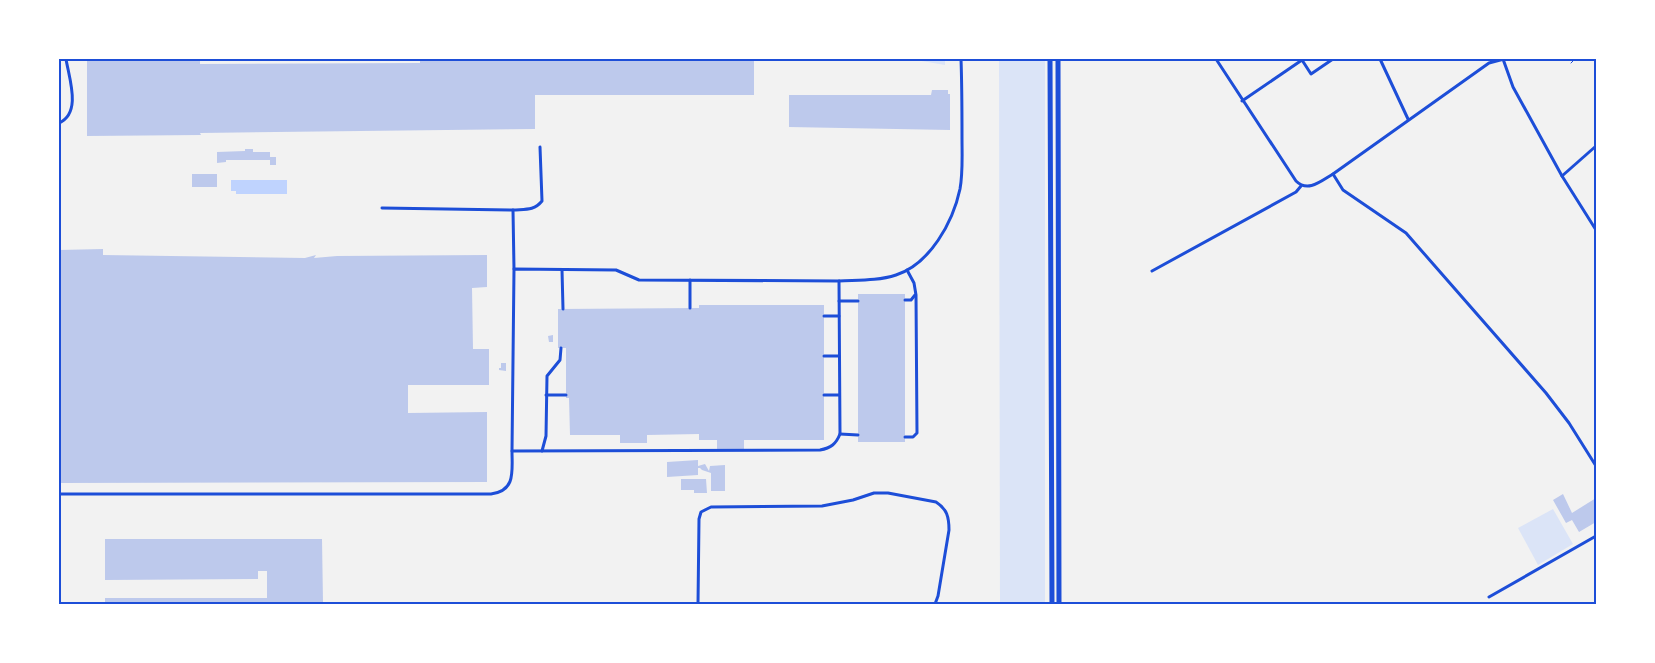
<svg xmlns="http://www.w3.org/2000/svg" width="1655" height="663" font-family="Jost,sans-serif">
<style>
.green{fill:#dbe4f7}
.water{fill:#bfd3fe}
.building{fill:#bdc9ec}
.lines{fill:none;stroke-linecap:round;stroke-linejoin:round}
.service{stroke:#1d4ed8;stroke-width:1}
.minor{stroke:#1d4ed8;stroke-width:3}
.primary{stroke:#1d4ed8;stroke-width:5}
.neatline{fill:none;stroke:#1d4ed8;stroke-width:2}
</style>
<rect width="100%" height="100%" fill="#f2f2f2"/>
<g class="green">
<polygon points="908,59 945,59 945,65 910,59"/>
<polygon points="999,59 1045,59 1045,604 1000,604"/>
<polygon points="1553,509 1573,544 1538,565 1518,528"/>
</g>
<polygon class="water" points="231,180 287,180 287,194 236,194 236,191 231,191"/>
<g class="building">
<polygon points="87,59 200,59 200,64 420,63 420,59 754,59 754,95 535,95 535,129 200,133 201,135 87,136"/>
<polygon points="932,90 948,90 948,94 950,94 950,130 789,127 789,95 931,95"/>
<polygon points="245,149 253,149 253,152 270,152 270,157 276,157 276,165 270,165 270,160 226,160 226,162 217,163 217,152 245,151"/>
<rect x="192" y="174" width="25" height="13"/>
<polygon points="103,249 103,255 305,258 316,255 314,258 337,256 487,255 487,287 472,288 473,349 489,349 489,385 408,385 408,413 487,412 487,482 59,483 59,250"/>
<rect x="858" y="294" width="47" height="148"/>
<polygon points="699,305 824,305 824,440 744,440 744,449 717,449 717,440 699,440 699,434 647,435 647,443 620,443 620,435 570,435 569,398 566,398 566,348 558,348 558,309 699,308"/>
<polygon points="553,335 553,342 549,342 548,336"/>
<polygon points="501,363 506,363 506,371 499,370 499,368 501,368"/>
<polygon points="698,460 698,466 705,464 709,471 710,466 725,465 725,491 711,491 711,473 702,470 700,468 698,468 698,475 667,477 667,462"/>
<polygon points="681,479 706,479 707,493 694,493 694,490 681,490"/>
<polygon points="1563,494 1572,513 1596,498 1596,522 1579,532 1572,520 1566,523 1553,500"/>
<polygon points="105,539 322,539 323,603 105,604 105,598 267,598 267,571 258,571 258,579 105,580"/>
</g>
<g class="lines">
<polyline class="service" points="1571,63 1575,59"/>
<g class="minor">
<path d="M1216,59L1296,181C1308,193 1321,181 1333,174L1489,63L1504,59"/>
<polyline points="1380,59 1408,119"/>
<polyline points="1503,59 1513,87 1562,176 1596,230"/>
<polyline points="1242,101 1302,60 1311,74 1333,59"/>
<path d="M59,123C82,113 69,78 66,59"/>
<polyline points="1333,174 1343,190 1406,233 1546,393 1569,423 1596,466"/>
<polyline points="1562,176 1596,146"/>
<polyline points="382,208 513,210 514,269"/>
<path d="M513,210C525,209 534,211 542,201L540,147"/>
<path d="M514,269L616,270L639,280L839,281L840,434C836,444 831,448 820,450L512,451Z"/>
<polyline points="562,270 563,309"/>
<polyline points="1152,271 1296,192 1301,186"/>
<polyline points="690,280 690,308"/>
<path d="M839,281C858,280 878,281 896,275C930,264 953,222 960,189C963,173 962,155 962,139C962,112 962,86 961,59"/>
<polyline points="905,300 911,300 915,295"/>
<polyline points="839,301 858,301"/>
<polyline points="824,316 839,316"/>
<polyline points="824,356 839,356"/>
<polyline points="546,395 566,395"/>
<polyline points="824,395 839,395"/>
<polyline points="840,434 858,435"/>
<polyline points="905,437 913,437 917,433 916,295 914,283 907,270"/>
<polyline points="542,451 546,436 547,376 560,360 561,348"/>
<path d="M59,494H491C516,491 512,471 512,451"/>
<polyline points="1489,597 1596,536"/>
<path d="M698,604L699,519L701,512L711,507L822,506L853,500L874,493H888L936,502C947,509 949,517 949,530L938,596L935,604"/>
</g>
<g class="primary">
<polyline points="1050,59 1052,604"/>
<polyline points="1058,59 1059,604"/>
</g>
</g>
<rect width="1655" height="663" fill="none" stroke="#ffffff" stroke-width="120"/>
<rect x="60" y="60" width="1535" height="543" class="neatline"/>
</svg>
